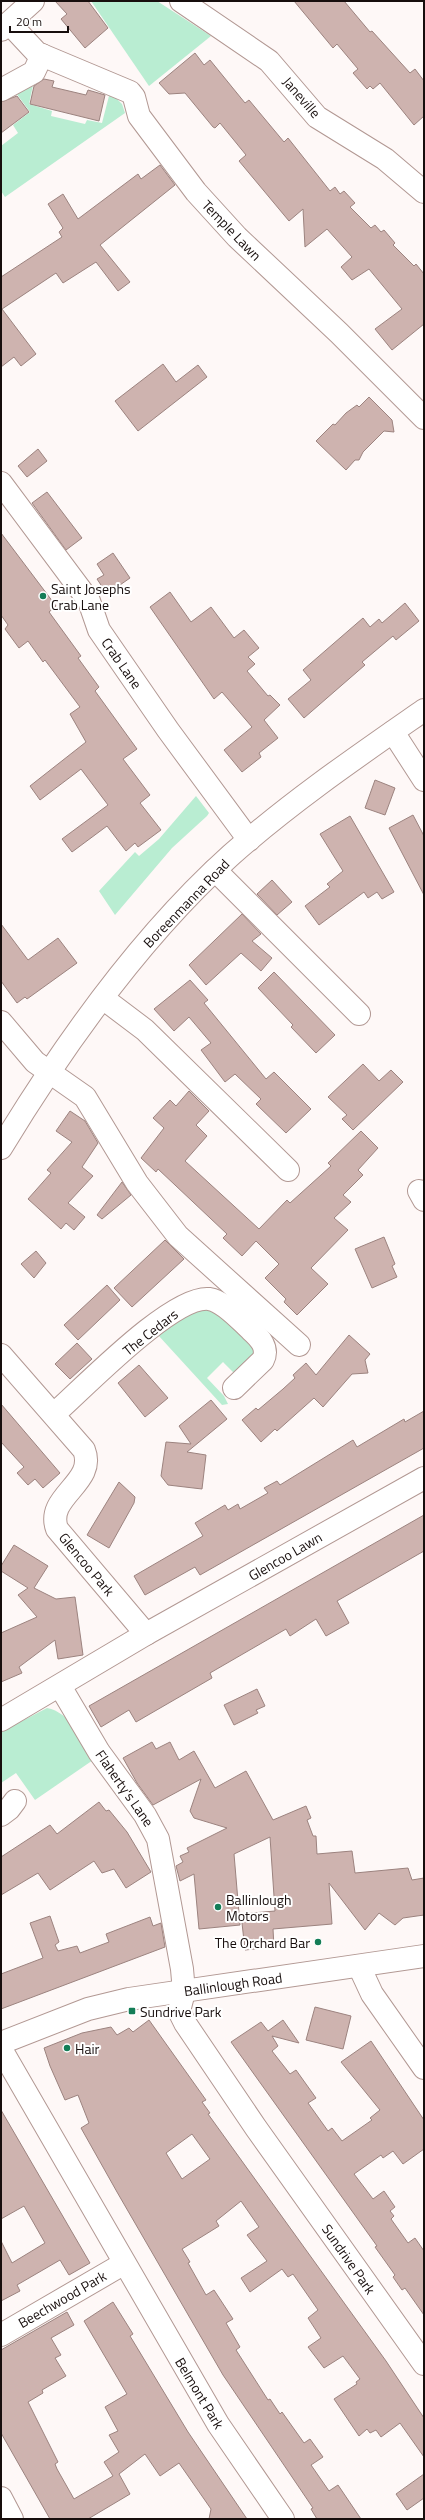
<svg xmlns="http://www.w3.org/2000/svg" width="425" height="2520" font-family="'Titillium Web',sans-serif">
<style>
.green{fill:#b9edd2}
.building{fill:#ceb3af;stroke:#9c837f;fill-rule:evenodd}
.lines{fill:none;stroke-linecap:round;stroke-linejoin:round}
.street-casing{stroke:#b29893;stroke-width:24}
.secondary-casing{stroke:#b29893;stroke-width:24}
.street{stroke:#fff;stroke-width:22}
.secondary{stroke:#fff;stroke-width:22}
.poi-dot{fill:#147d57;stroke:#fff;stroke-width:1.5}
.labels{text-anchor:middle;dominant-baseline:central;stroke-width:4;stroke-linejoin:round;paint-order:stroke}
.street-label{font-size:14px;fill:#170e0d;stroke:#fff}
.poi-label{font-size:14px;fill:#170e0d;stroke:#fff;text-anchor:start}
</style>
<rect width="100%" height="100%" fill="#fef8f7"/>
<g class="green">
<polygon points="91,1 157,1 211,36 149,86"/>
<polygon points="33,85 29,104 52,111 51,116 85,124 87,120 102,123 110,92 122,104 125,113 5,197 1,191 1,146 18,133 13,125 30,112 13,89"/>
<polygon points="196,796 209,813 207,816 172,848 115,915 99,891 135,852 139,856 159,839"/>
<polygon points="199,1308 213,1310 252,1344 255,1354 236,1375 223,1362 207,1378 224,1396 228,1404 222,1405 158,1335"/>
<path d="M47,1708C70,1712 83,1741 96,1758L35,1800L16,1773L1,1783V1732Z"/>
</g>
<g class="building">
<polygon points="55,1 88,1 108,28 85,48 61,19 67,14"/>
<polygon points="294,1 344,1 370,32 372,31 410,73 415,69 424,81 424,116 414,125 380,83 373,89 370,86 367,89 353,73 358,69 337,44 333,48"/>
<polygon points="195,53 204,65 210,60 245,103 249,100 284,142 288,138 330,191 335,187 340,194 344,191 355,203 350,207 371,228 375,225 381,232 384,230 395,243 393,245 414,266 416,264 424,274 424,324 392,350 375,329 402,309 369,269 352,280 341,267 352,257 327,229 305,247 303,209 289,221 239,161 246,155 220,123 215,128 213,127 185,93 169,94 159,83"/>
<polygon points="44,79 54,81 52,87 86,95 88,90 105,95 99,121 30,104 34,86"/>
<polygon points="17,96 29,112 1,133 1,102"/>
<polygon points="160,165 175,185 100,245 130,282 118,291 96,262 63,283 56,273 2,309 36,354 21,366 14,357 1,367 1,277 62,237 59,232 63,228 48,204 63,194 78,219 138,174 141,179"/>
<polygon points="163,364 176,382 198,365 207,377 138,431 115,401"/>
<polygon points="369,397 392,420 394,432 384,431 363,452 359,460 355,460 346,470 316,441 333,424 335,425 346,413 357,405 359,407"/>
<polygon points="38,449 47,461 27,477 18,466"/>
<polygon points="47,492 82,538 66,550 32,503"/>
<polygon points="1,533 56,606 49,612 81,656 78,658 99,687 95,691 137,749 123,759 150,795 140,803 161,830 138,847 135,843 126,851 107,826 72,852 62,839 108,805 81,769 40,800 30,786 86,742 70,714 80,707 45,660 43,662 28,641 19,648 5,629 8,625 1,615"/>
<polygon points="113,553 130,578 107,594 97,579 104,575 97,564"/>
<polygon points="170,592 191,622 211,607 234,638 244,630 259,648 248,657 255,664 247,671 268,696 270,695 280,705 264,720 278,738 259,753 261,757 242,772 224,750 252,727 222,692 214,699 150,607"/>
<polygon points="405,603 419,621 396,640 393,636 362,662 365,665 304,718 288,699 311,680 303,670 363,618 370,627 379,619 382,623"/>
<polygon points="375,780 395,788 385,815 365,808"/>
<polygon points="413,815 424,836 424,895 389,828"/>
<polygon points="350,816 394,892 382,899 377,892 368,898 364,892 319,925 305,906 330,887 327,884 343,871 320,834"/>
<polygon points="272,880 292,902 277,915 257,894"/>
<polygon points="242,914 261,934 252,941 272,958 261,971 241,953 206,985 189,965"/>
<polygon points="1,924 28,960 58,938 77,963 27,999 25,997 17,1003 1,981"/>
<polygon points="274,972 335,1035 316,1053 291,1027 293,1025 258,988"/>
<polygon points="190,980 208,1000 204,1003 266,1079 274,1072 311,1109 286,1133 256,1104 261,1099 235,1074 225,1082 201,1050 211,1043 189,1017 174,1031 154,1009"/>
<polygon points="363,1064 379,1081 391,1070 403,1082 353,1130 342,1119 347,1115 328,1097"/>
<polygon points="189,1091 209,1111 196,1125 207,1136 185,1161 259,1229 287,1200 290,1203 331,1166 328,1163 361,1131 378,1148 358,1170 363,1175 343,1195 351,1202 334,1218 348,1230 311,1268 328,1284 297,1315 284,1302 286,1299 265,1278 279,1264 256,1241 242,1256 223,1238 227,1234 158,1169 156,1172 141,1158 164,1128 153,1118 170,1100 176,1106"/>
<polygon points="70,1111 85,1121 98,1143 82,1167 93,1176 68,1203 85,1217 74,1230 66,1223 61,1229 28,1199 51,1173 47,1170 72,1142 56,1131"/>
<polygon points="122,1182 131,1195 102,1219 97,1215"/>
<polygon points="384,1237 395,1264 392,1266 397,1277 372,1288 355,1249"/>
<polygon points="165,1240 184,1259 132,1307 114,1288"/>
<polygon points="36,1251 46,1263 34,1278 21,1264"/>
<polygon points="107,1285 120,1300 78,1340 64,1325"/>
<polygon points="349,1335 370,1354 365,1360 368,1373 352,1374 323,1407 314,1398 277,1431 275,1429 261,1442 242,1420 256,1408 258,1410 283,1389 295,1378 293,1375 306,1363 316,1375"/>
<polygon points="77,1343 92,1359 70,1379 55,1364"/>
<polygon points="139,1365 168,1398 145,1417 118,1383"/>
<polygon points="211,1400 227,1419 187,1452 206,1455 202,1489 168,1485 161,1476 166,1442 191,1444 179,1426"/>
<polygon points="1,1404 60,1473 43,1488 35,1479 28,1485 17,1473 24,1467 1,1442"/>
<polygon points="424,1411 424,1448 200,1575 195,1567 145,1595 134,1576 203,1536 195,1523 225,1505 228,1510 238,1504 240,1509 268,1493 264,1488 277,1481 280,1485 353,1440 357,1447 404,1419 405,1422"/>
<polygon points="119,1482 135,1497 134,1503 109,1548 87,1535"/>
<polygon points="424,1515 424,1551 337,1601 349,1623 326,1636 316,1619 290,1636 286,1629 210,1673 212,1678 136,1722 129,1710 101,1727 89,1706"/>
<polygon points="14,1545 48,1566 34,1588 56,1599 75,1597 83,1655 58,1659 55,1640 19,1667 22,1673 1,1682 1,1633 37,1617 18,1595 28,1588 1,1571 1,1566"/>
<polygon points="257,1689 265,1706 256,1710 258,1713 234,1725 224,1705"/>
<polygon points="152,1742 156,1749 170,1742 179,1760 194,1751 215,1788 246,1771 273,1820 306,1806 311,1818 307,1820 313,1836 316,1836 317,1854 352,1851 355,1873 408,1868 412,1880 424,1878 424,1915 403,1918 395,1925 379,1913 365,1930 329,1883 332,1924 273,1929 274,1947 245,1950 241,1914 275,1911 270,1837 234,1854 240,1925 199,1929 194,1874 180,1881 176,1866 183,1862 180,1856 189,1852 187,1848 227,1828 194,1818 190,1811 201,1779 153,1805 137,1783 123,1758"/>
<polygon points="99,1802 106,1811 109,1810 127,1832 151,1872 126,1888 114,1869 102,1873 94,1861 50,1890 38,1873 1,1895 1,1857 50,1825 57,1834"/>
<polygon points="50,1916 59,1942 55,1945 58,1951 77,1946 80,1953 109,1942 106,1934 150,1917 153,1926 161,1923 165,1947 1,2009 1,1974 43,1958 30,1923"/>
<polygon points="315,2007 351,2016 343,2049 306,2040"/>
<path d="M149,2020L206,2100L202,2102L210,2113L208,2114L386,2361L424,2418V2457L400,2423L381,2437L376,2430L370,2433L367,2429L359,2436L334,2399L357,2384L356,2382L360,2379L343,2356L324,2368L308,2347L321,2338L308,2318L318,2310L293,2274L288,2277L282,2269L250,2292L241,2278L267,2261L247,2235L259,2227L241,2201L216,2221L219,2226L182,2249L190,2262L188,2263L206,2295L214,2290L233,2319L226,2323L240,2347L236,2350L268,2400L270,2399L280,2414L282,2412L304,2443L310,2439L323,2457L311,2465L329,2491L338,2485L361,2519H317L311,2509L313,2508L223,2375L117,2192L81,2128L89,2123L78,2095L65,2100L50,2066L44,2048L82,2033L111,2027L117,2035L129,2028L133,2032ZM192,2134L210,2159L182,2179L166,2153Z"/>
<polygon points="283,2020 299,2043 272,2036 278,2046 272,2051 290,2074 296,2070 316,2098 308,2103 328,2131 332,2128 342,2141 372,2120 370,2118 380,2110 341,2062 371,2041 424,2120 424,2149 403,2164 393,2151 383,2158 381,2155 354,2174 373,2199 384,2191 395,2207 390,2211 394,2216 391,2219 408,2243 415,2238 424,2251 424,2315 405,2288 402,2290 393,2277 395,2275 375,2247 377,2246 231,2042 261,2022 268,2031"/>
<polygon points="1,2110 90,2263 69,2275 60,2260 17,2285 20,2291 1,2301 1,2241 12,2263 45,2243 24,2206 1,2219"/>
<polygon points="113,2302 133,2334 130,2336 188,2432 247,2519 209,2519 211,2509 179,2463 160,2476 145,2454 119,2474 130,2494 88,2519 50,2519 1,2433 1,2350 67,2312 74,2325 51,2338 61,2355 55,2358 66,2376 42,2390 43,2393 28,2402 58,2462 55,2464 57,2469 74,2499 113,2476 104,2462 119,2452 109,2435 118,2431 105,2407 127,2394 84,2321"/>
<polygon points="424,2474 424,2498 407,2510 396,2494"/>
</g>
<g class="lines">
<defs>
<g id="street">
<polyline points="181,1 269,61 317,117 385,159 424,192"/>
<polyline points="9,23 37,53 130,92 134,97 139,116 196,192 237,237 339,333 424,418"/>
<polyline points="1,90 34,72 42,55"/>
<polyline points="1,483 89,601 99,630 168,730 249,840"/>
<polyline points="393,732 424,780"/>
<polyline points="215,870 359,1014"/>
<polyline points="104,999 145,1030 288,1170"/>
<polyline points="1,1022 35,1062 85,1097 137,1183 178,1236 299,1345"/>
<polyline points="419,1191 424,1200"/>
<path d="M1,1355L84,1450C97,1483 45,1496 57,1529L146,1634L1,1720"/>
<path d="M54,1414C83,1389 172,1295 209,1299C224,1301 240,1320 251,1330C260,1338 269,1348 263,1360L234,1388"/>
<polyline points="146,1634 424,1478"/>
<polyline points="60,1686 99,1752 145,1815 158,1839 182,1969 184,1992 179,2011 185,2023 256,2128 424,2364"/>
<polyline points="1,1815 9,1809 15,1801"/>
<polyline points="359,1966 372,1994 424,2068"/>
<polyline points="1,2049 218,2424 283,2519"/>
<polyline points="1,2335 123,2264"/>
<polyline points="1,2498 12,2519"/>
</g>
<g id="secondary">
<polyline points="1,30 33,1"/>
<path d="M1,1148C63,1046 142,935 231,855C292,801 358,756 424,710"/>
<polyline points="1,2043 88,2009 129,1999 424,1956"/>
</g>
</defs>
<use href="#street" class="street-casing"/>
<use href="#secondary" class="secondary-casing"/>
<use href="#street" class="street"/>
<use href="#secondary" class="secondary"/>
</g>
<g class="poi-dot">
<circle cx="43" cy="596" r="4"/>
<circle cx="218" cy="1907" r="4"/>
<circle cx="318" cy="1942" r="4"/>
<rect x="128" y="2007" width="8" height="8" rx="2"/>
<circle cx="67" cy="2048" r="4"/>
</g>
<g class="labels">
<g class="street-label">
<text transform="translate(302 97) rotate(49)">Janeville</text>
<text transform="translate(232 230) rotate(46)">Temple Lawn</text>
<text transform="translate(122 663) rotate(55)">Crab Lane</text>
<text transform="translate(186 903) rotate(-46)">Boreenmanna Road</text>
<text transform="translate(150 1332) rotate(-38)">The Cedars</text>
<text transform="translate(285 1556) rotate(-30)">Glencoo Lawn</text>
<text transform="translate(87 1564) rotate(50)">Glencoo Park</text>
<text transform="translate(125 1788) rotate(55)">Flaherty's Lane</text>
<text transform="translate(233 1984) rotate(-8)">Ballinlough Road</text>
<text transform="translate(349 2259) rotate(55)">Sundrive Park</text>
<text transform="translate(62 2299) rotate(-30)">Beechwood Park</text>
<text transform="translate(200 2393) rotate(59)">Belmont Park</text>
</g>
<g class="poi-label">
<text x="51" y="588">Saint Josephs<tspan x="51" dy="16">Crab Lane</tspan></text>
<text x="226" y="1899">Ballinlough<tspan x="226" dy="16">Motors</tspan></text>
<text x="310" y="1942" text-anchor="end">The Orchard Bar</text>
<text x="140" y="2011">Sundrive Park</text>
<text x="75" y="2048">Hair</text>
</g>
</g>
<rect width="425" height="2520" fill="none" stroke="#170e0d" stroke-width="4"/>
<path d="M10 26v6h58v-6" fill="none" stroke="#170e0d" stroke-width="2"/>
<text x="16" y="26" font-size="12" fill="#170e0d" stroke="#ffffff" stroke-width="3" paint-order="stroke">20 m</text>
</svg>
